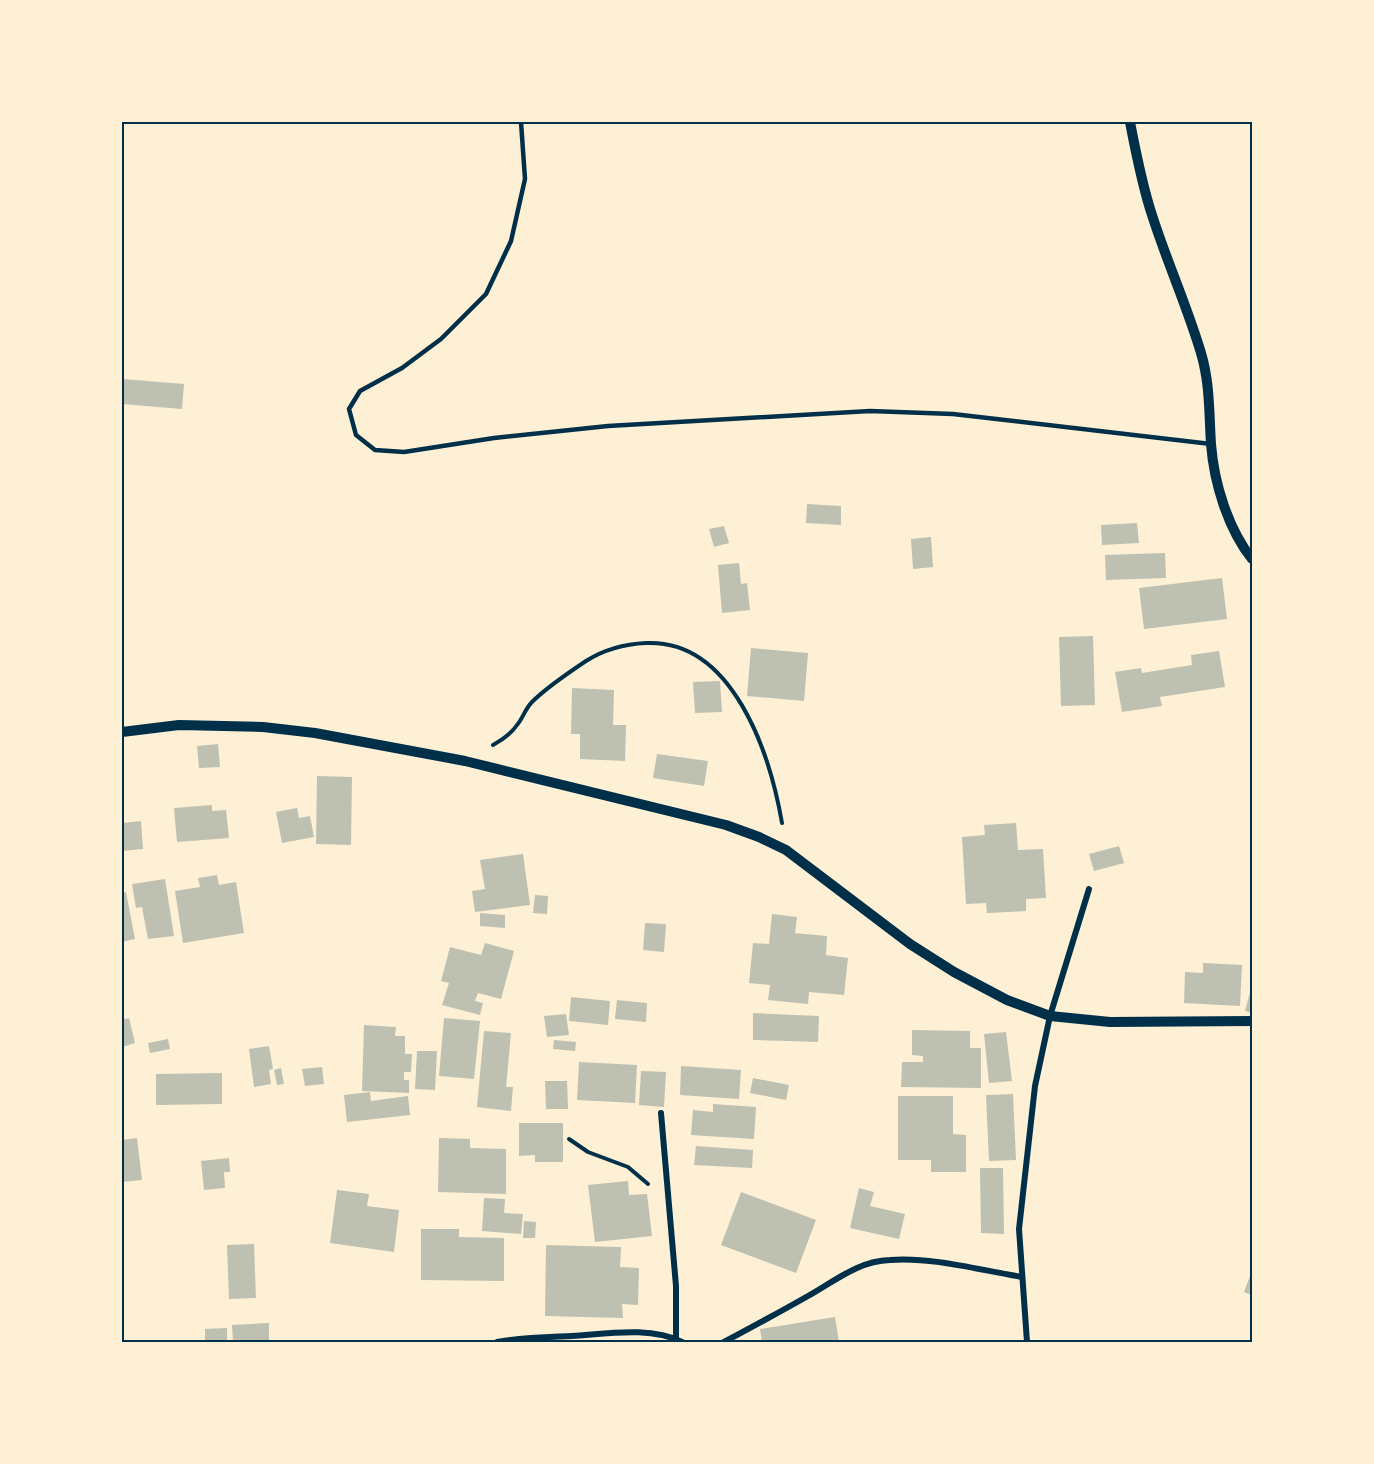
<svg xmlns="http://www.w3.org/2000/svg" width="1374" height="1464" font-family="Figtree,sans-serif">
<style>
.building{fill:#bec0b2}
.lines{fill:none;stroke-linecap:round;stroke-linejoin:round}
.path{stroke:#003049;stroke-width:4}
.service{stroke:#003049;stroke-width:4.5}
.minor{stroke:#003049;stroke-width:6}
.tertiary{stroke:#003049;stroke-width:10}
.neatline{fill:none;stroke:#003049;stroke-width:2}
</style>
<rect width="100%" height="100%" fill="#fdf0d5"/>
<g class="building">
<polygon points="122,379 184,384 182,409 122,404"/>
<polygon points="807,504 841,506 841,525 806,523"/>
<polygon points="1137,523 1139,543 1102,545 1101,525"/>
<polygon points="724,526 729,543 714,547 709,529"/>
<polygon points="931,537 933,567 913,569 911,539"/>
<polygon points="1165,553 1166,578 1106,580 1105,555"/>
<polygon points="739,563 741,584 747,583 750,610 722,613 718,565"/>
<polygon points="1222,578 1227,619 1144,629 1139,588"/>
<polygon points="1093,636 1095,705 1061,706 1059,637"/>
<polygon points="751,648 808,653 804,701 747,696"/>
<polygon points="1219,651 1225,687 1160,697 1162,706 1122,712 1115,672 1141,668 1142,673 1192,665 1191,655"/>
<polygon points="720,681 722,712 695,713 693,682"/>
<polygon points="572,688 614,690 613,725 626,725 625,761 580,759 580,734 571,734"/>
<polygon points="218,744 220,767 199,768 197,746"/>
<polygon points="657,754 708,761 704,786 653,778"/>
<polygon points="317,776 352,777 351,845 316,844"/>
<polygon points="212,805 212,811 226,810 229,838 177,842 174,808"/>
<polygon points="297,808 299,818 310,816 314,837 282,843 276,812"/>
<polygon points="141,821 143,849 122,851 122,823"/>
<polygon points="1016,823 1018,850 1043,849 1046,898 1026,899 1026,911 987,913 986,903 966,904 962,837 985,835 984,825"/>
<polygon points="1119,846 1124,863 1094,871 1089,854"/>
<polygon points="523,854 530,905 475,912 472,891 485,889 480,860"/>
<polygon points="217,875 219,885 236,882 244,933 183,943 175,891 200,887 198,878"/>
<polygon points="165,879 174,936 148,939 142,907 136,908 132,884"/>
<polygon points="126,892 135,939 122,942 122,893"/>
<polygon points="535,895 548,896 547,914 533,913"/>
<polygon points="480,913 505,915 505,928 480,926"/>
<polygon points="772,914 797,917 795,933 827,936 826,955 848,958 844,995 809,992 808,1004 768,1000 770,985 749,983 753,943 769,944"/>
<polygon points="645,923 666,924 664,952 643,950"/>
<polygon points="485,943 514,951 501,999 478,993 475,1001 483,1003 480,1015 442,1005 449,983 441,981 450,947 481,955"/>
<polygon points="1203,963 1242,965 1240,1006 1184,1003 1185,972 1203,973"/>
<polygon points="1252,985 1252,1013 1245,1011"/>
<polygon points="571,997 610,1001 608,1025 569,1021"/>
<polygon points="617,1000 647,1003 646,1022 615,1019"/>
<polygon points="753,1013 819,1016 818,1042 753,1040"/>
<polygon points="566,1014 569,1035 547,1037 544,1016"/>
<polygon points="129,1018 135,1043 122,1047 122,1020"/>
<polygon points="444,1018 480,1021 474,1079 439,1076"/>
<polygon points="364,1025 396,1027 395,1036 405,1036 405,1054 412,1054 411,1072 404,1072 404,1080 409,1080 409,1093 362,1091"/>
<polygon points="912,1030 970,1031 970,1048 981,1048 981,1088 901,1087 902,1062 923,1062 923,1056 912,1055"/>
<polygon points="484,1031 511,1033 506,1087 513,1087 511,1111 477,1107"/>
<polygon points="1006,1032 1012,1081 989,1083 984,1034"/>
<polygon points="168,1039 170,1049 150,1053 148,1043"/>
<polygon points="554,1040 576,1042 575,1051 553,1049"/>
<polygon points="269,1046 273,1069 269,1070 271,1084 254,1087 249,1049"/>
<polygon points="417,1051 437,1051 435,1090 415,1089"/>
<polygon points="579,1062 637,1065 635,1103 577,1100"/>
<polygon points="681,1066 741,1070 739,1099 680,1095"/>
<polygon points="322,1067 324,1084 305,1086 302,1069"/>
<polygon points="281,1068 284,1084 277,1085 274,1070"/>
<polygon points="641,1071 666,1072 664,1107 639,1105"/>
<polygon points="222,1073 222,1104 156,1105 156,1074"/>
<polygon points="753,1078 789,1085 786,1100 750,1093"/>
<polygon points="545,1081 567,1081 568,1109 546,1109"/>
<polygon points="370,1092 371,1101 408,1096 410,1115 347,1122 344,1095"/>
<polygon points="1013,1094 1016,1160 989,1161 986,1095"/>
<polygon points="898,1096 953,1096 953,1134 966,1135 966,1172 931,1172 931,1160 898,1160"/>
<polygon points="713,1104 756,1107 754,1139 691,1135 693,1110 713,1112"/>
<polygon points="519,1123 563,1123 563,1162 535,1162 535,1155 519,1156"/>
<polygon points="137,1138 142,1180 122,1182 122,1140"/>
<polygon points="439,1138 470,1139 470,1148 506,1149 506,1194 438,1192"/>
<polygon points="696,1146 753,1150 752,1168 694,1165"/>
<polygon points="229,1158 230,1172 224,1172 225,1188 204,1190 201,1161"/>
<polygon points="980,1168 1003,1168 1004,1234 981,1233"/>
<polygon points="628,1181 629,1195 647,1194 652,1236 595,1242 588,1185"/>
<polygon points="859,1188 874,1192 870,1206 905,1214 899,1239 850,1228"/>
<polygon points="337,1190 369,1194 367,1206 399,1210 394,1252 330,1243"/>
<polygon points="741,1192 816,1220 796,1273 721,1245"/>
<polygon points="484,1198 505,1199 504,1213 523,1214 521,1234 482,1231"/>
<polygon points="524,1221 536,1222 535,1238 523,1238"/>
<polygon points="421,1229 459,1229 459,1237 504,1238 504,1281 421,1280"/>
<polygon points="254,1244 256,1298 229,1299 227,1245"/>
<polygon points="546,1245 621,1247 620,1267 639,1268 638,1305 622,1304 623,1318 545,1316"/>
<polygon points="1250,1276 1252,1277 1252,1295 1244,1292"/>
<polygon points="835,1317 839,1342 762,1342 760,1329"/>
<polygon points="269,1323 269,1342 233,1342 232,1325"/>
<polygon points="227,1328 227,1342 205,1342 205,1329"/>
</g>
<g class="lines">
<g class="path">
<path d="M493,745C502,740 511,734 517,725C523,718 525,709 532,702C547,687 568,673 586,661C605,649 624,644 646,643C733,639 770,754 782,823"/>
<polyline points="569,1139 588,1152 628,1167 648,1184"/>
</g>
<polyline class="service" points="521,122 525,179 511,241 486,294 441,339 402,368 360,391 349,409 356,435 375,450 404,452 494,438 608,426 870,411 953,414 1211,444"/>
<g class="minor">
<polyline points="661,1113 676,1286 676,1339"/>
<path d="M497,1342C522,1337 547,1337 572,1336C606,1334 650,1326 682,1342"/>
<path d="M724,1342C752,1327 780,1312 808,1296C835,1281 858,1261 890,1260C934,1257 979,1270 1022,1277"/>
<polyline points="1027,1342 1019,1229 1035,1086 1050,1016 1089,889"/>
</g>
<g class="tertiary">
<path d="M1130,122C1136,153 1142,185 1152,215C1167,262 1187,306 1201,353C1210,383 1209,413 1211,444C1214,483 1228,529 1252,559"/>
<polyline points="122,732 179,725 263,727 315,733 465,761 726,825 759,837 786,850 910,944 954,972 1007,1000 1050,1016 1110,1022 1252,1021"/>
</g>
</g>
<rect width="1374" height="1464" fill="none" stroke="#fdf0d5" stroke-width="246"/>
<rect x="123" y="123" width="1128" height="1218" class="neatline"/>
</svg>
